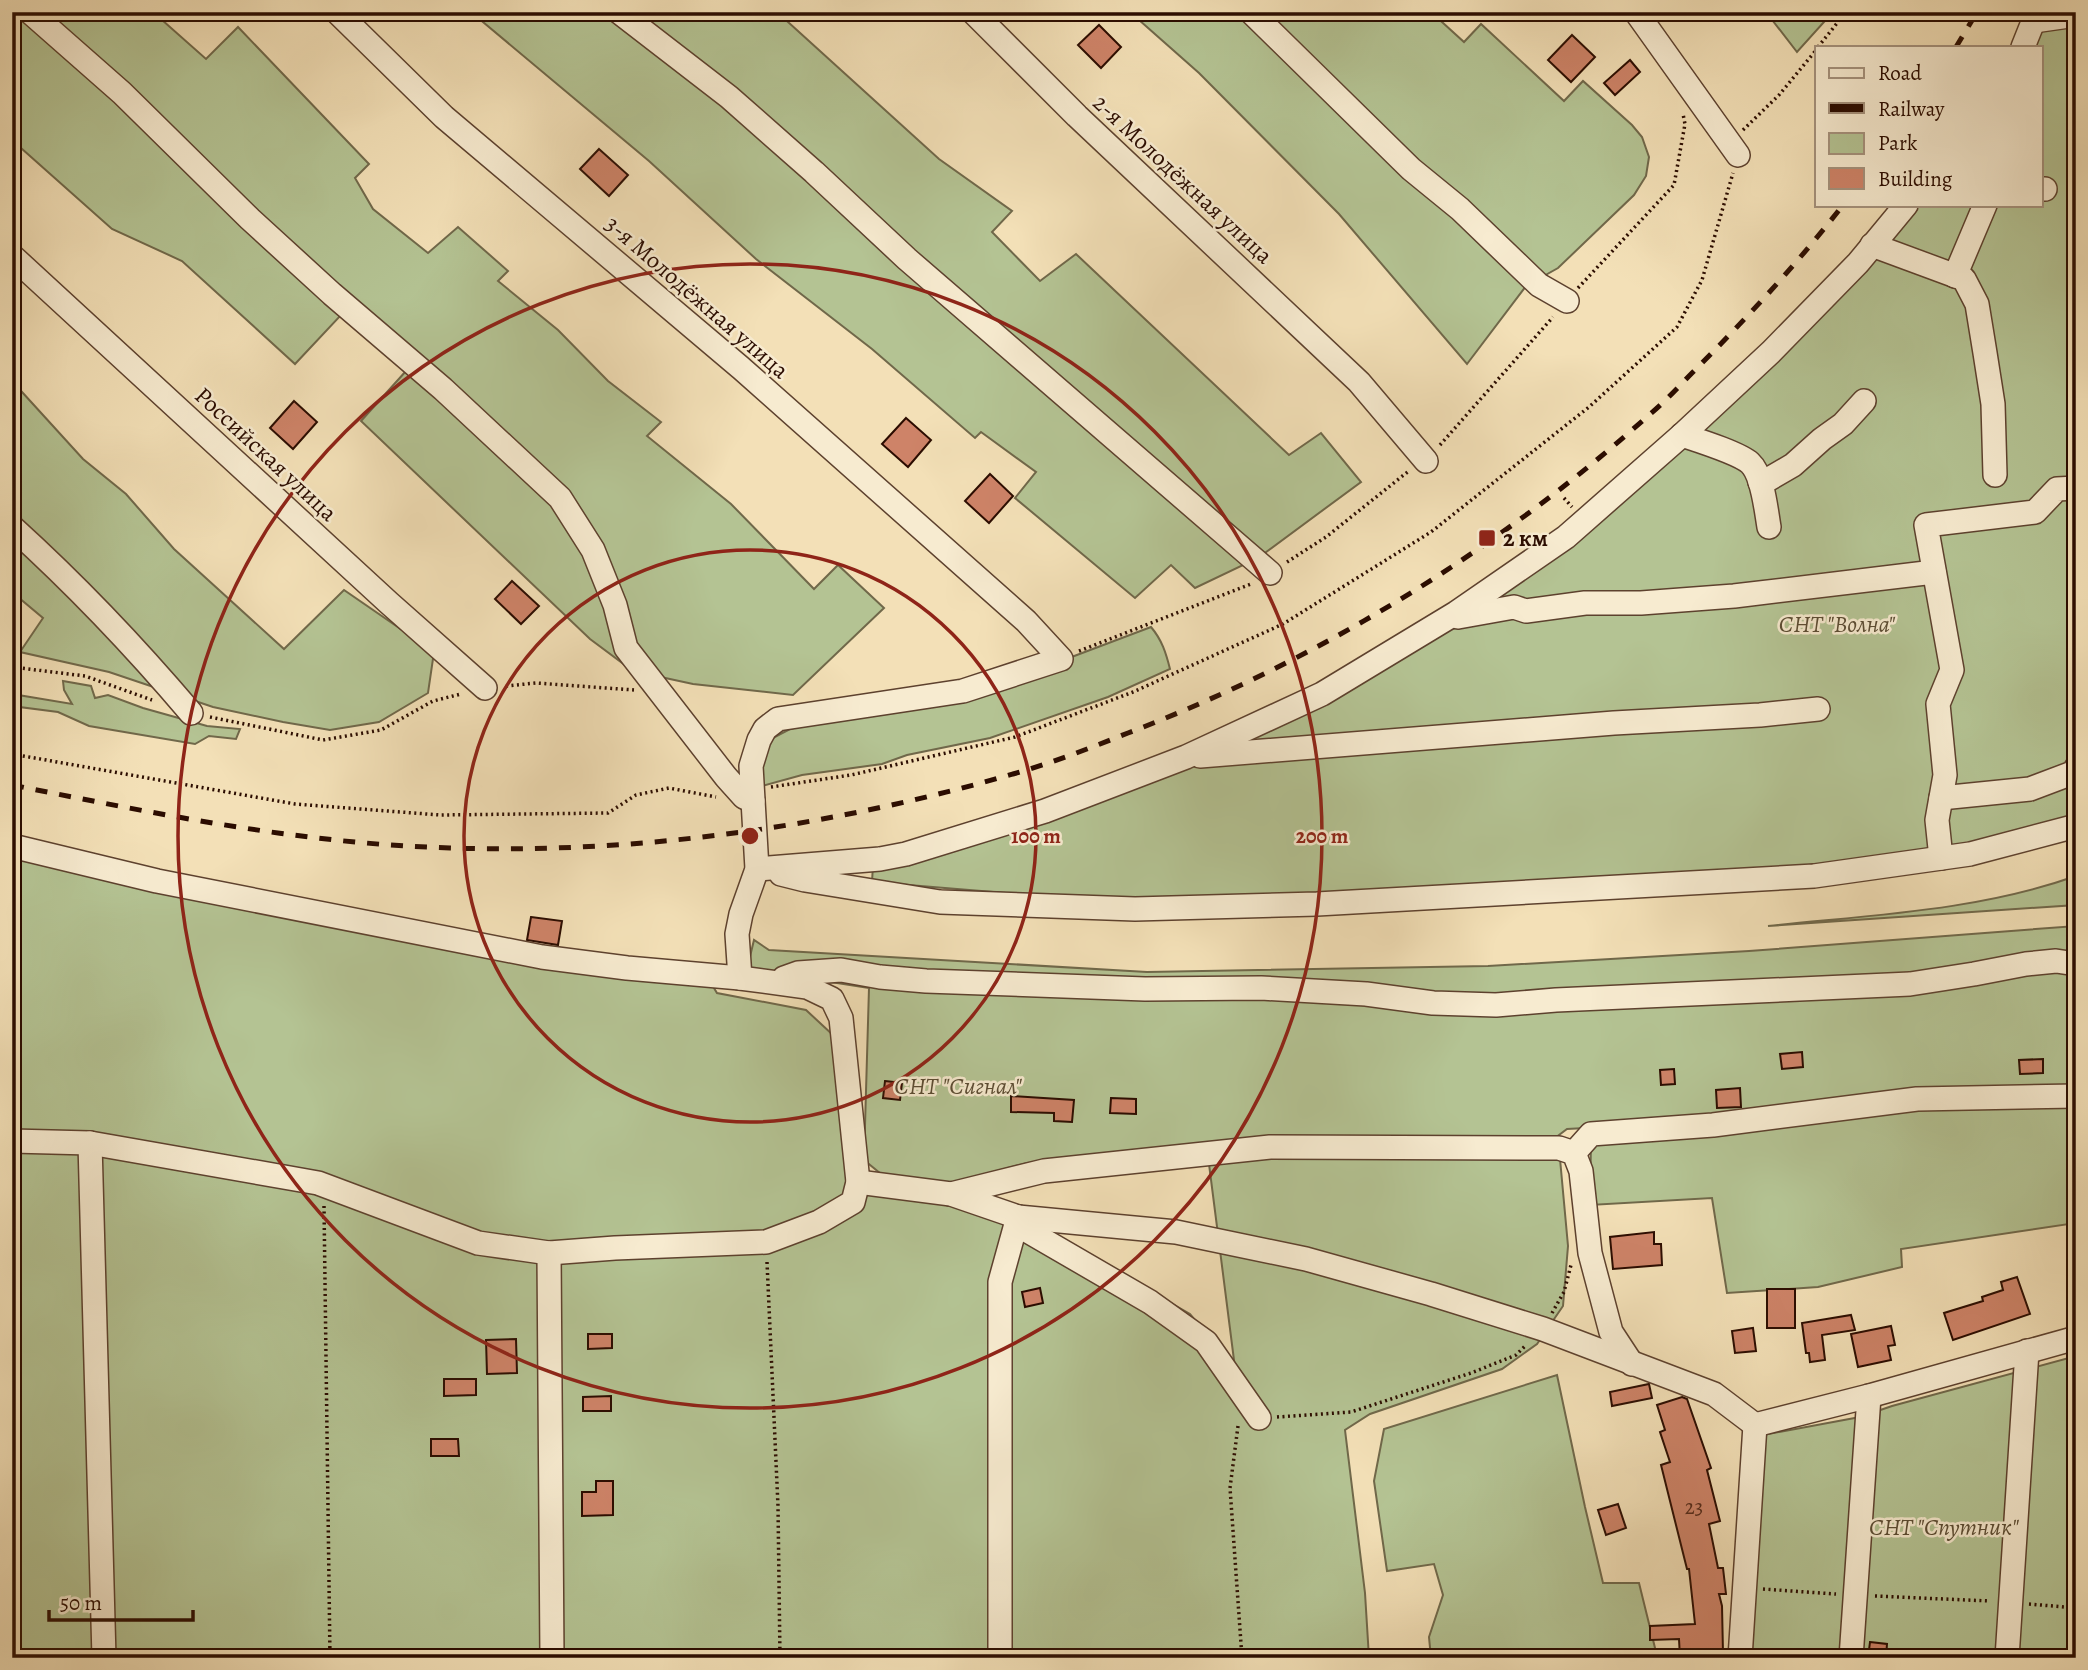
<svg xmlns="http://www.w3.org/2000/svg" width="2088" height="1670" font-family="Alegreya,serif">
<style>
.green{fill:#b4c393;stroke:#70684a;stroke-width:2}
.building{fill:#ce8368;stroke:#2b0c00;stroke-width:2}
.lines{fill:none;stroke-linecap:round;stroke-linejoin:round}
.minor-casing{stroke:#5d412e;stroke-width:26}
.path{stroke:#2b0c00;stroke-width:3.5;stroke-dasharray:2 3.5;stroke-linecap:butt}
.minor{stroke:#f7ebd0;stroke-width:23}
.rail{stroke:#2b0c00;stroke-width:5;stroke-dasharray:12 12;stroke-linecap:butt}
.ring{fill:none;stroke:#8f2418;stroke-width:3.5}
.poi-dot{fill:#8f2418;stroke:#f7ebd0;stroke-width:2.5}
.labels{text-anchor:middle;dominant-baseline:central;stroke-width:5;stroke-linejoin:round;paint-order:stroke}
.number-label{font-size:21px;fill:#542a1a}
.street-label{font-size:24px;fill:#2b0c00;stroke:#f7ebd0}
.poi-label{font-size:24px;font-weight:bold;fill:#2b0c00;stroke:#f7ebd0;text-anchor:start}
.park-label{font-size:24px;font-style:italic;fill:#5b4c33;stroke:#f7ebd0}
.centre{fill:#8f2418;stroke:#f7ebd0;stroke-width:3.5}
.ring-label{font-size:21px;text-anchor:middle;font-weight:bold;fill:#8f2418;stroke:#f7ebd0;stroke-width:5;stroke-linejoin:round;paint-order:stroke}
</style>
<rect width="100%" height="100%" fill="#f3e0b7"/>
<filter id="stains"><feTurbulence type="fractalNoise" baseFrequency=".00286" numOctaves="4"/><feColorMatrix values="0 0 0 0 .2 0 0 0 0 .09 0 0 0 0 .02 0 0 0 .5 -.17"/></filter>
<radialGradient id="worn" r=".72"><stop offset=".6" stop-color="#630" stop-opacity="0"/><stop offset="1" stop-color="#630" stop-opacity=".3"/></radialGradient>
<g class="green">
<polygon points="12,12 153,12 206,59 238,27 369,164 355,178 373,209 428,253 458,227 508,271 498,281 558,330 608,381 661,422 647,436 731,504 814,589 838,565 884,608 793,695 693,684 633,671 590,639 361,421 406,371 340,316 295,364 182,261 112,229 12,140"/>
<polygon points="471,12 777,12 939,159 1012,211 992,232 1040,281 1076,254 1289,455 1321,433 1361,482 1258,558 1195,588 1171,565 1135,598 1015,498 1036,472 981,432 975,438 872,349 756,259 649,161"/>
<polygon points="1130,12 1431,12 1464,42 1481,24 1564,101 1583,81 1632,125 1642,137 1649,157 1646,176 1634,195 1558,268 1526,286 1467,364 1339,214 1199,73"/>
<polygon points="1766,12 1833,12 1797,52"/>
<polygon points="2047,12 2076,12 2076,821 1925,854 1798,866 1354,891 1158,899 1054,897 872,882 873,865 1125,788 1520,579 1915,205 2041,205 2041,47 2030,47"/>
<polygon points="12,381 83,459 126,494 174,549 284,649 344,590 434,652 428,693 379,722 330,730 283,722 213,707 109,672 20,652 43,618 12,592"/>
<path d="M1151,627C1162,640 1166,653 1170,669L1108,697L990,738L907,755L882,764L802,775L762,786L763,752L769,740L790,729L1024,675Z"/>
<polygon points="63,681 91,686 95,698 108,695 143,708 207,726 240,729 236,739 209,736 195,744 89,726 58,712 12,706 12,694 72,704 64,690"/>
<polygon points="12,854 711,983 717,993 806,1010 834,1036 848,1191 943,1199 1031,1223 1190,1314 1235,1368 1209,1164 1268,1157 1559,1148 1568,1246 1563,1306 1537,1344 1502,1369 1370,1414 1345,1430 1365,1593 1369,1658 12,1658"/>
<path d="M2076,876V905L1768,926C1871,915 1977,911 2076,876Z"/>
<polygon points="2076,926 2076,1223 1901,1249 1902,1267 1818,1287 1727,1293 1712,1198 1590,1205 1591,1140 1698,1122 1567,1129 1551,1141 1161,1153 1027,1163 952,1183 886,1178 864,1160 869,988 747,969 754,940 769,950 1147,972 1488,966 1749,951"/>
<polygon points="2076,1356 2076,1658 1750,1658 1763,1435 1860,1417 1892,1406"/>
<polygon points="1557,1375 1585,1507 1603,1583 1639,1583 1656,1652 1643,1658 1431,1658 1429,1637 1443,1595 1434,1564 1387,1571 1374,1481 1384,1429"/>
</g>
<g class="building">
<polygon points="1099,25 1121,47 1101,68 1078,45"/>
<polygon points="1572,35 1595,57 1571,82 1548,60"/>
<polygon points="1630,60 1640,72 1615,95 1604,83"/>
<polygon points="599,149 628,175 609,196 580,169"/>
<polygon points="294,401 317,422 293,449 270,428"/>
<polygon points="906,418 931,440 908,467 882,444"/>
<polygon points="990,474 1013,496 989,523 965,501"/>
<polygon points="512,581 539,606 521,624 495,599"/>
<polygon points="531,917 562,921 558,945 527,940"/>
<polygon points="1802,1052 1803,1067 1782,1069 1780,1054"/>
<polygon points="2043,1059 2043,1073 2020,1074 2019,1060"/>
<polygon points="1674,1069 1675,1084 1661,1085 1660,1070"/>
<polygon points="885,1081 902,1083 900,1100 883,1098"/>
<polygon points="1740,1088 1741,1107 1717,1108 1716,1090"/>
<polygon points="1011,1096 1074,1100 1072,1122 1054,1121 1054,1113 1011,1112"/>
<polygon points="1111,1098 1136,1099 1136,1114 1110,1113"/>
<polygon points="1654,1232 1654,1244 1661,1244 1662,1265 1613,1269 1610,1237"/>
<polygon points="2017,1277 2030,1314 1953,1340 1944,1313 1983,1301 1982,1297 2003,1290 2001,1282"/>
<polygon points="1040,1288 1043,1303 1025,1307 1022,1292"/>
<rect x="1767" y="1289" width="28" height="39"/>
<polygon points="1851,1315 1855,1330 1822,1335 1825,1360 1810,1362 1809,1353 1806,1353 1802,1323"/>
<polygon points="1891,1326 1895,1345 1888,1346 1891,1360 1858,1367 1851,1334"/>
<polygon points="1753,1328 1756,1351 1735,1353 1732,1331"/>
<polygon points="588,1334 612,1334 612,1348 588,1349"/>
<polygon points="516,1339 517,1373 487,1374 486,1340"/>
<polygon points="444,1379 476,1379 476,1395 444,1396"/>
<polygon points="1649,1384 1652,1398 1612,1406 1610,1392"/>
<polygon points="611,1396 611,1411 583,1411 583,1397"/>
<polygon points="1682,1397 1687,1399 1711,1468 1707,1470 1720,1521 1709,1524 1718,1568 1723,1568 1726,1594 1719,1594 1722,1606 1723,1653 1697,1653 1697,1658 1680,1658 1679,1639 1650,1640 1650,1626 1695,1624 1689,1569 1687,1569 1661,1465 1670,1462 1660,1432 1665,1430 1657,1405"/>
<polygon points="431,1439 458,1439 459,1456 431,1456"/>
<polygon points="596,1481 613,1481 613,1515 582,1516 582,1492 596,1492"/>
<polygon points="1618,1504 1626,1528 1606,1535 1598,1510"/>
<polygon points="1870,1642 1887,1644 1886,1658 1868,1658"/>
</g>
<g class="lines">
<defs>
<g id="minor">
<polyline points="30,12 122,93 250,219 332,294 443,389 560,498 593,550 615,605 626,648 726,777 744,797 753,801"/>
<polyline points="619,12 729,97 814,172 907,259 1270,573"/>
<polyline points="973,12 1077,116 1359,382 1426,461"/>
<polyline points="1251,12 1411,169 1460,209 1539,285 1567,301"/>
<polyline points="1636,12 1738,155"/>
<polyline points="2034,21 2076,15"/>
<polyline points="2023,47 2037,12"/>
<polyline points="2041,189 2045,189"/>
<polyline points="1872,245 1964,279 1977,304 1985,353 1993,404 1995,475"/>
<polyline points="12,256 389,603 485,688"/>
<polyline points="1955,276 1985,205"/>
<path d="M1682,435C1697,440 1739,453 1750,463C1763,475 1766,510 1769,527"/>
<polyline points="1760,482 1769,479 1793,465 1822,439 1843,424 1864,401"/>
<path d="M12,527C76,585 135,647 191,713"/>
<polyline points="1458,617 1514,607 1526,611 1585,603 1641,603 1734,596 1934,572"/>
<polyline points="1200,756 1614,723 1760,715 1818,709"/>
<polyline points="1941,798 2030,789 2075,772 2076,768"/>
<polyline points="12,846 157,881 542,957 627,968 740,978"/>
<polyline points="1941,858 1937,820 1945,775 1938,704 1952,670 1926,525 2035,512 2057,489 2076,488"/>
<polyline points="757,869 880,859 906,854 1045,811 1186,757 1322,694 1456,613 1566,537 1682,435 1771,352 1858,263 1906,205"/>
<polyline points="781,874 805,880 940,902 1135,909 1317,904 1814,876 1970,854 2076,826"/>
<polyline points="784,978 798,973 841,970 880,977 926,981 1145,989 1261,988 1366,994 1433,1003 1496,1005 1556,1000 1910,984 1974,974 2026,964 2056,961 2076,964"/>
<polyline points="12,1141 90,1143 318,1183 478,1243 549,1253 615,1248 766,1242 819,1222 853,1202 858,1182 841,1018 832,999 807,987 740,978 737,934 741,914 757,869 751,766 759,740 765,729 778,719 963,691 1061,659 1026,621 741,368 444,117 337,12"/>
<polyline points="90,1143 104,1658"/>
<polyline points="1574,1153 1591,1134 1713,1125 1917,1099 2076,1096"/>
<polyline points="858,1182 951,1194 1018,1217 1176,1232 1306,1259 1431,1294 1543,1329 1714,1394 1755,1425"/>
<polyline points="951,1194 1044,1171 1270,1147 1559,1148 1574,1153 1581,1171 1590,1253 1611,1332 1632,1364"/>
<polyline points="1018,1217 1026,1230 1150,1302 1206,1342 1259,1418"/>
<polyline points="549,1253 552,1658"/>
<polyline points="1755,1425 1869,1396 2076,1338"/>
<polyline points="1000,1658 1000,1282 1018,1217"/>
<polyline points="1740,1658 1755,1425"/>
<polyline points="1851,1658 1869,1396"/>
<polyline points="2007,1658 2027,1351"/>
</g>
</defs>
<use href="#minor" class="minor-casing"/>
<g class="path">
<polyline points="1818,47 1846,12"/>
<polyline points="1743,130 1779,95 1817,49"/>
<polyline points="1578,288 1674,185 1685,124 1683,114"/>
<polyline points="1440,445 1553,317"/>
<polyline points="1564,498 1572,507"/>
<polyline points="1287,562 1326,537 1410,470"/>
<polyline points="1079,651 1251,584"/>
<polyline points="12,667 85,676 152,700"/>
<polyline points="506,686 536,683 634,690"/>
<polyline points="210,717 323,740 381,730 433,701 461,694"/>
<polyline points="12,754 295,804 440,815 608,813 636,795 669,788 716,797"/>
<polyline points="771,787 851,775 1015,737 1133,692 1283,624 1431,532 1589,407 1677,327 1702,280 1733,173"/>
<polyline points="324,1206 330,1658"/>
<polyline points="767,1262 778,1506 780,1658"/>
<polyline points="1552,1313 1564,1292 1571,1265"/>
<polyline points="1277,1417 1351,1412 1471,1373 1516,1355 1526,1345"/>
<polyline points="1238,1426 1230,1488 1242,1658"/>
<polyline points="1763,1589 1836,1594"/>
<polyline points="1875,1596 1990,1601"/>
<polyline points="2029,1604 2076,1608"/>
</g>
<use href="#minor" class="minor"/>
<g class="rail">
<polyline points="1956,47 1977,12"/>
<path d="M12,785C143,811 273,838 406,846C610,858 816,831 1013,774C1052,763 1090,748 1128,733C1319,660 1497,551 1649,415C1665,402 1679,386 1693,372C1746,319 1797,264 1843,205"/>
</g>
</g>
<g class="ring">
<circle cx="750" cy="836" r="286"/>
<circle cx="750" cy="836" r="572"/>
</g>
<rect class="poi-dot" x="1478" y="529" width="18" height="18" rx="3.5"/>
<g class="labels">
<g class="number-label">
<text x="1694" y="1507">23</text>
</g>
<g class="street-label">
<text transform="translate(1183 179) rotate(43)">2-я Молодёжная улица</text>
<text transform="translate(697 297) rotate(41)">3-я Молодёжная улица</text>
<text transform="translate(266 454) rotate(43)">Российская улица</text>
</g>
<g class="poi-label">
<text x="1503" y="538">2 км</text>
</g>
<g class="park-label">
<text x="1837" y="624">СНТ "Волна"</text>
<text x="958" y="1086">СНТ "Сигнал"</text>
<text x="1944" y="1527">СНТ "Спутник"</text>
</g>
</g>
<circle cx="750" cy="836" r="10" class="centre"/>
<g class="ring-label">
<text x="1036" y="843">100 m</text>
<text x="1322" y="843">200 m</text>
</g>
<rect width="2088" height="1670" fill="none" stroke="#f3e0b7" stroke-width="42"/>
<rect x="14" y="14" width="2060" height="1642" fill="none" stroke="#2b0c00" stroke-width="3.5"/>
<rect x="21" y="21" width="2046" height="1628" fill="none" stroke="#2b0c00" stroke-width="2"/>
<rect x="1815" y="46" width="228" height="161" fill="#f7ebd0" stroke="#a5927d" stroke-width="2"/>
<rect x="1829" y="68" width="35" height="10" fill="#f7ebd0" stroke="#a5927d" stroke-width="2"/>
<text x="1878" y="80" font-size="21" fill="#2b0c00">Road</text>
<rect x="1829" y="103" width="35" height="10" fill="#2b0c00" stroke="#a5927d" stroke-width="2"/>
<text x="1878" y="116" font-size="21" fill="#2b0c00">Railway</text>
<rect x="1829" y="133" width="35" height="21" fill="#b4c393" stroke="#a5927d" stroke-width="2"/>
<text x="1878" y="150" font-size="21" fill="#2b0c00">Park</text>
<rect x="1829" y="168" width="35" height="21" fill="#ce8368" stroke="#a5927d" stroke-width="2"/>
<text x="1878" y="186" font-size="21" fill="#2b0c00">Building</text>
<path d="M49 1610v10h144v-10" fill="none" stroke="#2b0c00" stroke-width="3.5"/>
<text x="60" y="1610" font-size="21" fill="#2b0c00" stroke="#f7ebd0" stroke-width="5" paint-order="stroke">50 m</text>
<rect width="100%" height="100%" filter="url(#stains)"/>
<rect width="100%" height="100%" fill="url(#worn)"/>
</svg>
